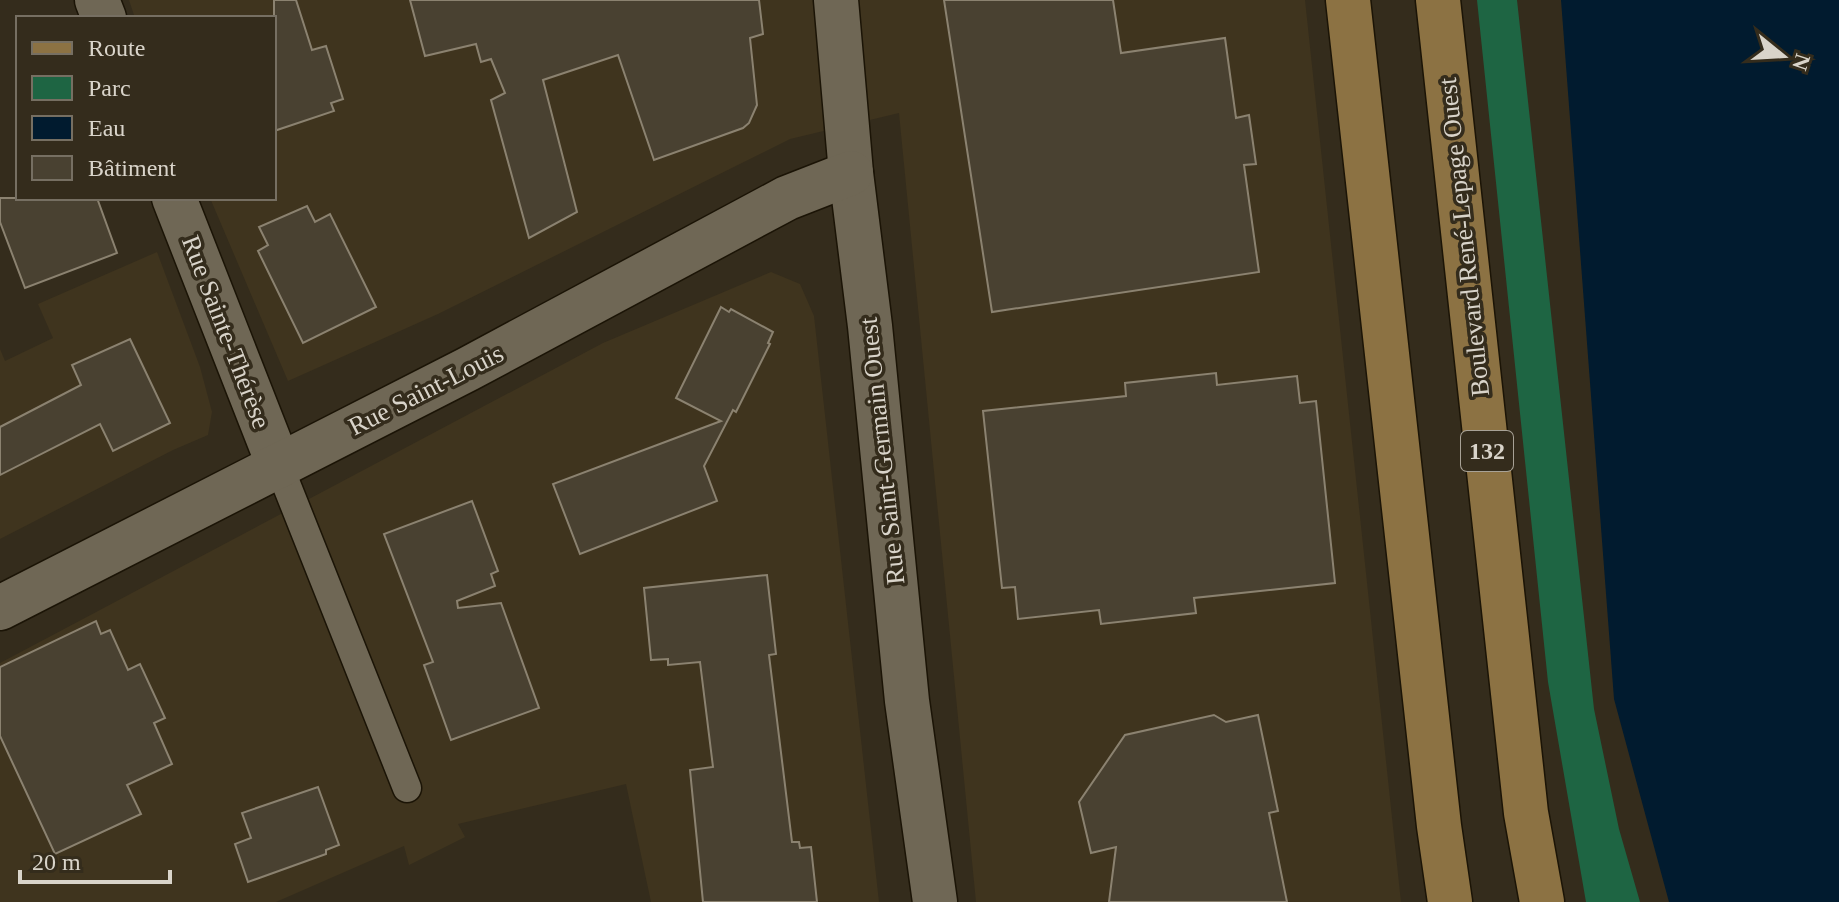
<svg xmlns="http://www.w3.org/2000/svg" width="1839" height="902" font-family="'Times New Roman',serif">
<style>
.built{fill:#3f341e}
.green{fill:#1e6543}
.water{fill:#011b2f}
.building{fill:#494131;stroke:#8b8270;stroke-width:2}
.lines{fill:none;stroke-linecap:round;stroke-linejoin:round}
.service-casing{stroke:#1b1406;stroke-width:31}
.minor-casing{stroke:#1b1406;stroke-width:47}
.tertiary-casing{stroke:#1b1406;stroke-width:47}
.primary-casing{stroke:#1b1406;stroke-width:47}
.service{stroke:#6f6755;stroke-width:28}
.minor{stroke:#6f6755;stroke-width:44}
.tertiary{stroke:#6f6755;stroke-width:44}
.primary{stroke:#8c7243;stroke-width:44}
.labels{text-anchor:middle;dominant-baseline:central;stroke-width:7;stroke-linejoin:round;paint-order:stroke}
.shield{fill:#342c1c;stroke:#a8a296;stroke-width:2}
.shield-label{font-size:24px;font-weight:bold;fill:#d9d4ca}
.street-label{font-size:26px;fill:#d9d4ca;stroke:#342c1c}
</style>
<rect width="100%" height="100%" fill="#342c1c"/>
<g class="built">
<polygon points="129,0 1305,0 1401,902 976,902 899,113 790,139 438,314 288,381 210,198 274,198 274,18 135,18"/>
<polygon points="157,252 200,367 212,412 208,435 173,450 0,539 0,349 5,361 53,338 38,304"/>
<polygon points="771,272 800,284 814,316 879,902 651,902 626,784 458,824 465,837 409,865 404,846 276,902 0,902 0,663 603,343"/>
</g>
<polygon class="green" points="1477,0 1517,0 1594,709 1619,829 1640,902 1586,902 1548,682"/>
<polygon class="water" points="1561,0 1839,0 1839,902 1669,902 1614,699"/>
<g class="building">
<polygon points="274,0 296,0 312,50 326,46 343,99 331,103 334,111 274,131"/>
<polygon points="410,0 759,0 763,34 750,38 757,105 749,123 743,128 654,160 618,55 543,80 577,212 529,238 491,100 505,93 491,59 481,62 476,44 425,56"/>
<polygon points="944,0 1113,0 1121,53 1225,38 1236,118 1249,115 1256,164 1244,165 1259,272 992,312"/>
<polygon points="0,198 97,198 117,253 25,288 0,222"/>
<polygon points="307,206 315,222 330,214 376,307 303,343 258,251 268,245 259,227"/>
<polygon points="721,307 729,312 731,309 773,332 768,343 770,344 736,412 733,410 704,466 717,501 580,554 553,484 721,421 676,398"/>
<polygon points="130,339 170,423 113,451 100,424 0,475 0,427 81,385 72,365"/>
<polygon points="1216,373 1217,385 1297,376 1300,403 1316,401 1335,583 1194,598 1196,613 1101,624 1099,610 1018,619 1015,587 1002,588 983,411 1126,396 1125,383"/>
<polygon points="472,501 498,571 491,574 495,586 457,601 458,608 501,603 539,708 451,740 424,665 433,662 384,534"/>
<polygon points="767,575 776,654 769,655 792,842 799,842 800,848 811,847 817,902 703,902 690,770 713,767 700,662 668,665 668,659 651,660 644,588"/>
<polygon points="96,621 101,634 110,630 128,670 140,664 165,718 154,723 172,764 127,785 141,814 55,854 0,736 0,667"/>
<polygon points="1214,715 1226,722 1258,715 1278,811 1269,813 1287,902 1109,902 1116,847 1091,853 1079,802 1125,735"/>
<polygon points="318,787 339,845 326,850 326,854 248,882 235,844 251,838 242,813"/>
</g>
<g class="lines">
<defs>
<polyline id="service" points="279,466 407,788"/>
<g id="minor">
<polyline points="97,0 104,18"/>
<polyline points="174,198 279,466"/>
</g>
<g id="tertiary">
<polyline points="836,0 851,173 870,326 907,701 935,902"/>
<polyline points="0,608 468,369 787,198 851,173"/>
</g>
<g id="primary">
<polyline points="1348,0 1439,826 1450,902"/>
<polyline points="1438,0 1526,813 1542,902"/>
</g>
</defs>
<use href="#service" class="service-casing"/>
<use href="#minor" class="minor-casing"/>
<use href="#tertiary" class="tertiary-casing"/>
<use href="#primary" class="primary-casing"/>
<use href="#service" class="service"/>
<use href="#minor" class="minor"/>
<use href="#tertiary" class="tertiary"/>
<use href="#primary" class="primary"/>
</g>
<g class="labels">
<rect class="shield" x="1461" y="431" width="52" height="40" rx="6"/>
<g class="shield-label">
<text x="1487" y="451">132</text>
</g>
<g class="street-label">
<text transform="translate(1464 237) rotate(-96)">Boulevard René-Lepage Ouest</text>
<text transform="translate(226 332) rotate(69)">Rue Sainte-Thérèse</text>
<text transform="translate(426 390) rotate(-27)">Rue Saint-Louis</text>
<text transform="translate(882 451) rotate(-96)">Rue Saint-Germain Ouest</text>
</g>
</g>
<rect x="16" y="16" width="260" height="184" fill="#342c1c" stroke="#766f62" stroke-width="2"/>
<rect x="32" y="42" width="40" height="12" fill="#8c7243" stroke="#766f62" stroke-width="2"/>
<text x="88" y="56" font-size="24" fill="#d9d4ca">Route</text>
<rect x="32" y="76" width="40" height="24" fill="#1e6543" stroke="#766f62" stroke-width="2"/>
<text x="88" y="96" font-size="24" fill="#d9d4ca">Parc</text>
<rect x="32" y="116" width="40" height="24" fill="#011b2f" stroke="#766f62" stroke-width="2"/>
<text x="88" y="136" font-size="24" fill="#d9d4ca">Eau</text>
<rect x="32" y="156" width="40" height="24" fill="#494131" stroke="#766f62" stroke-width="2"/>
<text x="88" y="176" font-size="24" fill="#d9d4ca">Bâtiment</text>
<g transform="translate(1783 56) rotate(108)" stroke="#342c1c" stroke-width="6" paint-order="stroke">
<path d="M0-6L14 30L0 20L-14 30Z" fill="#d9d4ca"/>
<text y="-12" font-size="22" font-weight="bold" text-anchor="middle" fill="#d9d4ca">N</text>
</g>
<path d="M20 870v12h150v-12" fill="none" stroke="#d9d4ca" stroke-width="4"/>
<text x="32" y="870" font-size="24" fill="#d9d4ca" stroke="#342c1c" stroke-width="6" paint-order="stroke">20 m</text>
</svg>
